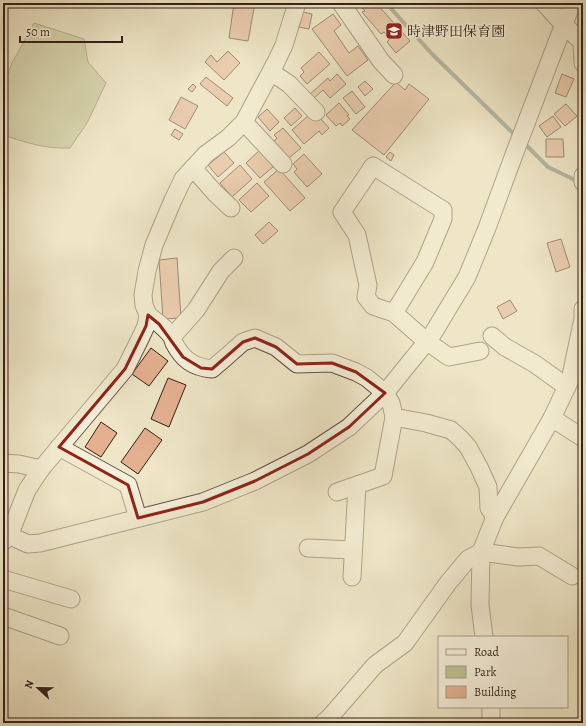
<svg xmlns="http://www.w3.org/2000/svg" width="586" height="726" font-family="Alegreya,'Noto Serif JP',serif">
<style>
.green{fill:#bcc492;stroke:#797254}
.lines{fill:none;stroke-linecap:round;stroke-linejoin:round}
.stream{stroke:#717f77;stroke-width:4}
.building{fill:#e5b090;stroke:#361f16}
.minor-casing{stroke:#645142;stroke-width:19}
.minor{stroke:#f4efda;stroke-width:17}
.marked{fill:none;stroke:#8f2418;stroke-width:3;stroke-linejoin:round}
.labels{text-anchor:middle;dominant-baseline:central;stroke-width:3.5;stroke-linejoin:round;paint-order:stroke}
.poi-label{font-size:14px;fill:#361f16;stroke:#f4efda;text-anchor:start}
</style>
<rect width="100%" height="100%" fill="#eee6c6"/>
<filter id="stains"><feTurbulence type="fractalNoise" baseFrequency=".005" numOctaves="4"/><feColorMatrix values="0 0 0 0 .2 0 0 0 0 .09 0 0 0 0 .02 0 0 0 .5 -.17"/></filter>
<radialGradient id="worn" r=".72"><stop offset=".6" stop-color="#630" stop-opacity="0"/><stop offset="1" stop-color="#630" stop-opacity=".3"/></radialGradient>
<path class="green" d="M34,23L84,39L88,62L106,83L87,123L70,148C46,149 26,143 4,135L3,133V86L12,63Z"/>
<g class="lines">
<g class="stream">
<polyline points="386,3 432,54 516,136"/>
<polyline points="524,143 548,167 573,179 578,184"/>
</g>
</g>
<g class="building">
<polygon points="234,3 255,3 248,41 229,38"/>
<polygon points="354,3 376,3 410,41 396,53 387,42 390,39 384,32 381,34 362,12 365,11 358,3 356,5"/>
<polygon points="303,12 312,14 309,29 299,27"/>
<polygon points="333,14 341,25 334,31 349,53 358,46 368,60 347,76 312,29"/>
<polygon points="228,51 240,63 224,80 205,62 211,55 217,62"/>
<polygon points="319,52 330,64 307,84 300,76 304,72 301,68"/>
<polygon points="337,74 346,84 330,98 323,90 313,99 309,95 328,78 330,81"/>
<polygon points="562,74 574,79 566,97 555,93"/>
<polygon points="206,77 233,98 227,106 200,84"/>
<polygon points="365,81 373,89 365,96 358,87"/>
<polygon points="396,82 405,90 409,84 429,99 384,155 352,130"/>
<polygon points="193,84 196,87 192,92 188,89"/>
<polygon points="352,91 365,107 356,114 343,98"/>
<polygon points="181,97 198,106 185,129 169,120"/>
<polygon points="339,103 349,115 347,116 350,119 342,126 340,123 336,126 326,115"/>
<polygon points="566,104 577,116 565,126 554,114"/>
<polygon points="295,108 302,116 291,126 284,118"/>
<polygon points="267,109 279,122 270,131 258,117"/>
<polygon points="309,115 314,121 319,117 329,128 322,135 319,131 304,144 292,130"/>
<polygon points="553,116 561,127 547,137 539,126"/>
<polygon points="283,128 301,148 289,158 274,141 277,138 274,135"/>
<polygon points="175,129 183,134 179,140 171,135"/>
<polygon points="546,139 563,139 564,157 546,157"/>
<polygon points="260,150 274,166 260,178 246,163"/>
<polygon points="224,152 234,163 218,177 208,165"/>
<polygon points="390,152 394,155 391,161 386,157"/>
<polygon points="304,154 322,174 307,187 294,172 297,169 293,164"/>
<polygon points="240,165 252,179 232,197 220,183"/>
<polygon points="279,169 305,198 290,211 264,182"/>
<polygon points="257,183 269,196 251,212 239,200"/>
<polygon points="269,222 278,231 263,244 255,235"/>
<polygon points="561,239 570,267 556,272 547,243"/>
<polygon points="177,258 181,318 163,319 159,260"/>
<polygon points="510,300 517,311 503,319 497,307"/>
<polygon points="151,348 168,361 149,386 132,374"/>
<polygon points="168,378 186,385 169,427 151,419"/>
<polygon points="101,422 117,433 101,457 85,447"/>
<polygon points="145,428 162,440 138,474 121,462"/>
</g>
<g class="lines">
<defs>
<g id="minor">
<polyline points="341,3 381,61 394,75"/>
<polyline points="544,3 564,25 582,42 583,63"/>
<polyline points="271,72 289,84 316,112"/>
<polyline points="244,122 283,164"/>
<polyline points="193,168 215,193 231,208"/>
<polyline points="583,176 583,182"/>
<polyline points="394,313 425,262 443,219 443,210 373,166 342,212 357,235 368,285 366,297 373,306 394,313 426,341 449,357 480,351"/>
<path d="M148,315C156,321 166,328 172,337C173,339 173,341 174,343C183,360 193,367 212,369L225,358L243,342L255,338L276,347L297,364L332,363L356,372L367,378L385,393L391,403L394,417L426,423L451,430L461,439L468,447L479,467L488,487L489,508L495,517"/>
<polyline points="492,336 505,347 535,364 567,387"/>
<polyline points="172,337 196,310 221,271 234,258"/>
<polyline points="552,418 583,438"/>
<polyline points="59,447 128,485 138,518"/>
<polyline points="3,463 19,464 41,469"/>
<polyline points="337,492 383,476 394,417"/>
<polyline points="8,535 28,544 40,543 203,502 255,481 308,454 349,427 385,393 432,335 467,277 487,228 515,152 572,3"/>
<polyline points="3,542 11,531 27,490 41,469 125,369 139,341 146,326 148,315 144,305 143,295 147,271 154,245 173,200 183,179 206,154 228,138 244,122 276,62 284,45 297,3"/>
<polyline points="308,548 353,550"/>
<polyline points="352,577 357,485"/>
<polyline points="3,579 71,599"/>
<polyline points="3,616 60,636"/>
<polyline points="484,637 480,605 481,552 495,517 552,418 570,380 583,319 583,309"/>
<polyline points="491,707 491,723"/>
<polyline points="323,723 329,718 375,665 405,643 448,583 468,559 481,552 518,557 539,556 572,576"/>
</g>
</defs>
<use href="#minor" class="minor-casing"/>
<use href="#minor" class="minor"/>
</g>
<path d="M0 0H586V726H0ZM148,315L159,324L183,357L201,368L212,369L243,342L255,338L276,347L297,364L332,363L356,372L385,393L349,427L308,454L255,481L203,502L138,518L128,485L59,447L125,369L146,326Z" fill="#eee6c6" fill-opacity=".55" fill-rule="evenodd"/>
<path class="marked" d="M148,315L159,324L183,357L201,368L212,369L243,342L255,338L276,347L297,364L332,363L356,372L385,393L349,427L308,454L255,481L203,502L138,518L128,485L59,447L125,369L146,326Z"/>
<defs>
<symbol id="school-square" viewBox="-11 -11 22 22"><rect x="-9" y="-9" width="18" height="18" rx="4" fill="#8f2418" stroke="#f4efda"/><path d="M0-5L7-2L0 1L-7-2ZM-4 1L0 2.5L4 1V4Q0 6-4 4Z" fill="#fff"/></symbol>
</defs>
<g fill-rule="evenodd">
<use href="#school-square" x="384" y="21" width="20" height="20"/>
</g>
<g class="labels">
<g class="poi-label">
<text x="407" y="31">時津野田保育園</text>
</g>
</g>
<rect width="586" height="726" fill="none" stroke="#eee6c6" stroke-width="16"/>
<rect x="4" y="4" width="578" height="718" fill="none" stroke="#361f16" stroke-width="2"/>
<rect x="8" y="8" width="570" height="710" fill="none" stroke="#361f16"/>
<rect x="438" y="636" width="130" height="72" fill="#f4efda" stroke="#a89c8c"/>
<rect x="446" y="649" width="20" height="6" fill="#f4efda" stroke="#a89c8c"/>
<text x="474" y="656" font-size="12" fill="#361f16">Road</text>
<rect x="446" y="666" width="20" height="12" fill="#bcc492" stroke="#a89c8c"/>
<text x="474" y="676" font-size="12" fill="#361f16">Park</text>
<rect x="446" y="686" width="20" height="12" fill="#e5b090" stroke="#a89c8c"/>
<text x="474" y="696" font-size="12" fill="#361f16">Building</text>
<g transform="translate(38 688) rotate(292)" stroke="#f4efda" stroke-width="3" paint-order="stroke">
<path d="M0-3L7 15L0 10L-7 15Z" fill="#361f16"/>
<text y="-6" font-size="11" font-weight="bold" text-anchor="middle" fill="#361f16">N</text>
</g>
<path d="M20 36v6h102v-6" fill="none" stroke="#361f16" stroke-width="2"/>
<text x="26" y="36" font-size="12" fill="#361f16" stroke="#f4efda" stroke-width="3" paint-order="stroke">50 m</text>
<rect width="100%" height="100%" filter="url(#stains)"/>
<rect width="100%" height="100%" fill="url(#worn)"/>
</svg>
